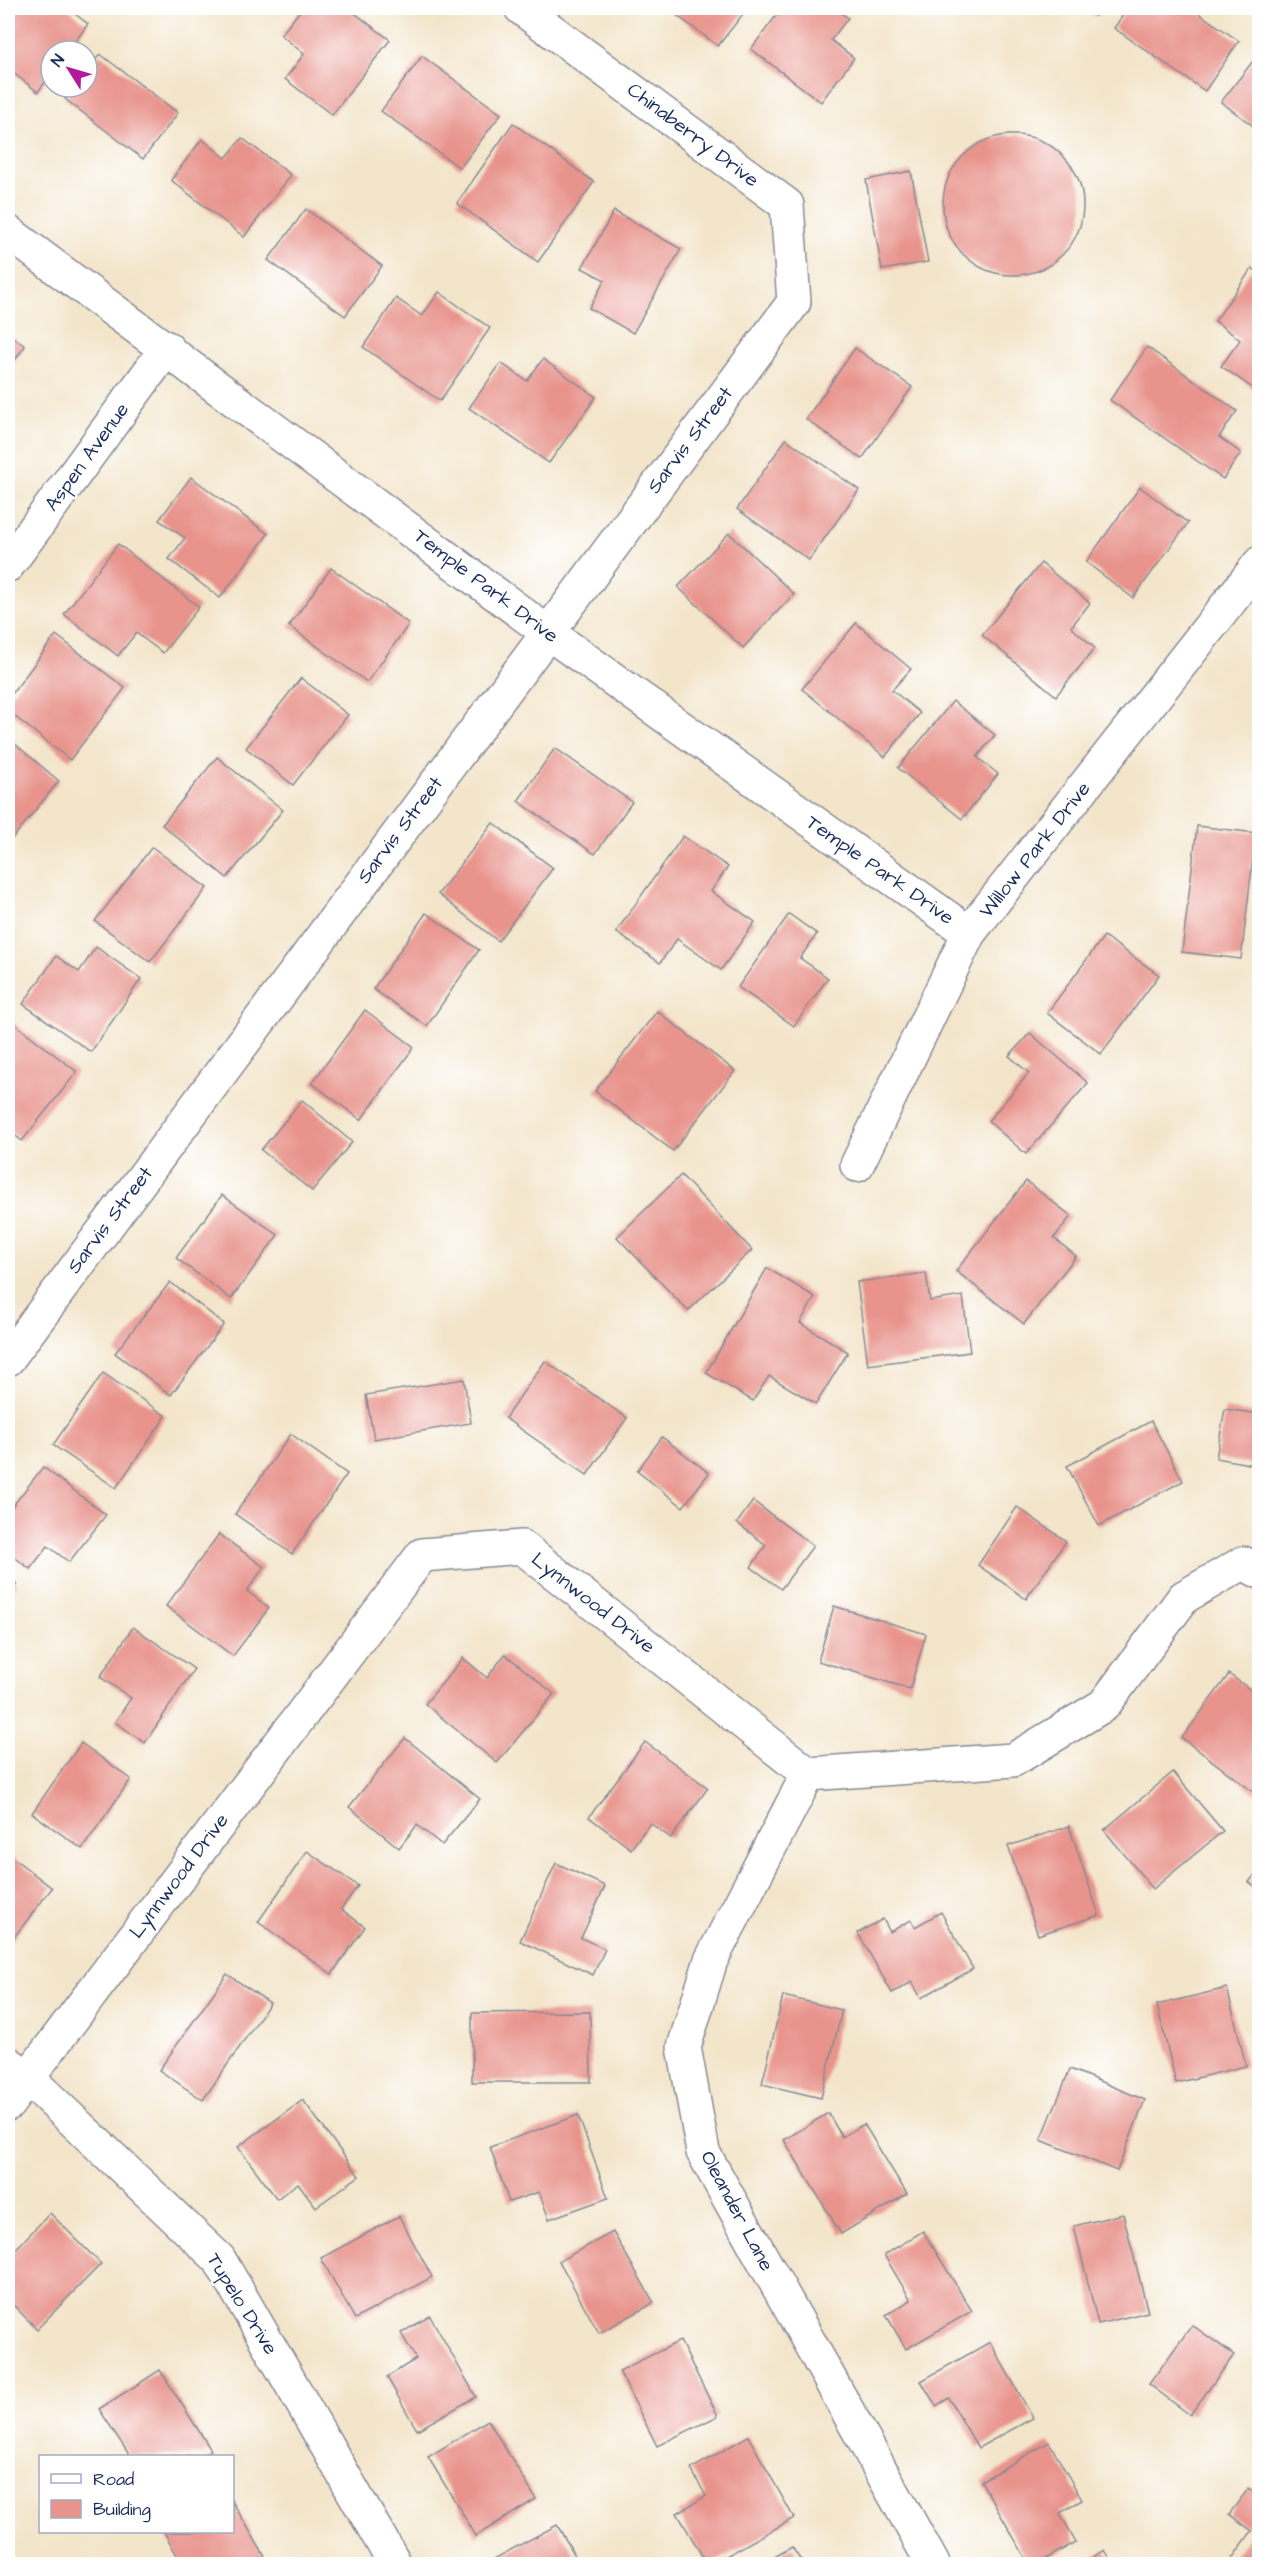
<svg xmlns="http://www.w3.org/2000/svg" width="1267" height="2572" font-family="'Architects Daughter',sans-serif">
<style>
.building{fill:#e8938b}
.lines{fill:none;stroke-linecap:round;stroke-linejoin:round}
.street-casing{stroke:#878a94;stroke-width:36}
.street{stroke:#fff;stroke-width:33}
.labels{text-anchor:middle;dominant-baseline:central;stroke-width:5;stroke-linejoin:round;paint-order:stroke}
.street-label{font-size:20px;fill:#1b2f5e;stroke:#fff}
</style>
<rect width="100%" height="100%" fill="#fff"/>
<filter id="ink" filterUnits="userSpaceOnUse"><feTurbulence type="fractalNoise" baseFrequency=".0167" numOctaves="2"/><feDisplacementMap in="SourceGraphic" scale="12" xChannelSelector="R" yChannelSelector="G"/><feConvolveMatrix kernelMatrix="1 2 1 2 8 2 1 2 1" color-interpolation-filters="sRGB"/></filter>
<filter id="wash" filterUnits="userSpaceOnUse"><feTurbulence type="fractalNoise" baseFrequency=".008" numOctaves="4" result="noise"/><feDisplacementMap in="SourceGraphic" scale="24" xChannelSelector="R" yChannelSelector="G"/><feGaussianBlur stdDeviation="1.35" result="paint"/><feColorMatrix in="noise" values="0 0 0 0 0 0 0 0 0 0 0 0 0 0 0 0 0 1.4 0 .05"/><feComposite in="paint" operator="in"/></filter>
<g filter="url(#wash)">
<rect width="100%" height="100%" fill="#f3e5ca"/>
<g id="blocks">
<g class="building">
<polygon points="8,8 67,8 88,24 68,51 51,51 51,74 38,92 8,69"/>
<polygon points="302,8 348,8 390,40 332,115 285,79 304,54 281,35"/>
<polygon points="667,8 735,8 743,14 718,46"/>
<polygon points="782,8 834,8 848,18 831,40 854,58 821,102 751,49"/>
<polygon points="1083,8 1102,8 1095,16"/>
<polygon points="1128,8 1191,8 1239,41 1205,91 1114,28"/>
<polygon points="1260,52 1260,131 1221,102"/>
<polygon points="100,54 178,113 143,159 65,99 75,87 87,87 87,71"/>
<polygon points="422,56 501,114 460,168 381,111"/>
<polygon points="513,123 594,182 538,262 457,203"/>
<circle cx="1013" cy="205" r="70"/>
<polygon points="242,138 291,175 244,237 171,180 202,139 226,158"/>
<polygon points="911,171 928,262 882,270 866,180"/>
<polygon points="306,209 382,266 345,316 268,260"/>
<polygon points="614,211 681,249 633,333 589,308 605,280 582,268"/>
<polygon points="1252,268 1260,273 1260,393 1221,366 1240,340 1215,321"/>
<polygon points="439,292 490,328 440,401 363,347 396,298 422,316"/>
<polygon points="8,334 25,346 8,370"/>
<polygon points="1147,347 1237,411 1219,437 1241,453 1223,479 1110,400"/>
<polygon points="855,348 912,387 862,459 806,419"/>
<polygon points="543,359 596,397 549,463 469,408 501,363 527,381"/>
<polygon points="786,439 859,490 809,560 737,509"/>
<polygon points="191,477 268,534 220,598 169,559 185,538 159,520"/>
<polygon points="1140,487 1188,523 1133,598 1086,562"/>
<polygon points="729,533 794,594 743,648 678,587"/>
<polygon points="118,544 199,607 163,653 136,633 118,656 64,614"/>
<polygon points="1041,563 1090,603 1071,627 1095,648 1056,696 982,635"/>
<polygon points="331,568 409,624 367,682 289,626"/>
<polygon points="856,623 911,669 892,690 920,713 885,757 802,689"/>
<polygon points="56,635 125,688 70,760 8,711 8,699"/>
<polygon points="301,678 348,715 293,785 246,748"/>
<polygon points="953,701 995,735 977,757 998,774 962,819 898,768"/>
<polygon points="8,738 59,781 8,844"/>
<polygon points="555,748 632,802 595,854 518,801"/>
<polygon points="217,757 283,810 227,878 162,825"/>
<polygon points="493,823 553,868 498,941 438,894"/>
<polygon points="1197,826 1256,833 1241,959 1182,952"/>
<polygon points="683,836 728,867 711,891 755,922 721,970 677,939 660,963 616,932"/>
<polygon points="152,847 207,888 150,962 95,921"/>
<polygon points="426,913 479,950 427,1026 373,989"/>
<polygon points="789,914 817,934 800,958 828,978 794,1026 738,987"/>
<polygon points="1104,936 1159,975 1101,1054 1047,1013"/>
<polygon points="96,947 141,979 91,1052 23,1004 56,956 79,972"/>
<polygon points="365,1010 414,1047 361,1120 312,1083"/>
<polygon points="657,1011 735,1071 673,1151 595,1091"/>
<polygon points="11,1021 77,1072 22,1141 8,1130 8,1025"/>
<polygon points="1030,1033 1088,1083 1026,1154 988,1121 1029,1073 1009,1056"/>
<polygon points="302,1100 352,1142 312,1191 261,1150"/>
<polygon points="681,1175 752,1250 688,1311 617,1237"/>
<polygon points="1026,1181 1071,1216 1054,1238 1076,1256 1024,1324 956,1271"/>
<polygon points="222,1195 278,1235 231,1299 176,1258"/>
<polygon points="767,1268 815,1297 800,1323 848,1352 816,1404 769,1376 753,1401 706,1373"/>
<polygon points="926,1273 930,1301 963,1296 970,1352 868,1365 857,1282"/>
<polygon points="170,1282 224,1324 171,1395 115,1353"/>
<polygon points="545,1361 627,1418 587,1475 505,1418"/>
<polygon points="103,1373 166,1416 116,1488 53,1445"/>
<polygon points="464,1379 471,1423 374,1439 366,1395"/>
<polygon points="1225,1409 1260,1414 1260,1466 1216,1458"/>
<polygon points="1151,1421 1183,1481 1099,1526 1067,1466"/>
<polygon points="291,1434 347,1474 292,1554 235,1514"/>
<polygon points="662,1437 709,1473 683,1507 637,1471"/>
<polygon points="43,1467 106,1515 69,1562 48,1546 30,1569 8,1552 8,1512"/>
<polygon points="753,1501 813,1546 781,1589 751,1567 766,1545 737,1523"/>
<polygon points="1017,1507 1066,1541 1026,1599 978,1565"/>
<polygon points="219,1534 264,1567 247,1591 269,1608 233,1656 166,1606"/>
<polygon points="8,1577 17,1584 8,1597"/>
<polygon points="834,1606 926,1634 910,1689 818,1661"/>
<polygon points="133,1627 194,1669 145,1743 115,1722 131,1698 100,1677"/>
<polygon points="505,1654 554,1694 497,1763 425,1704 463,1658 487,1678"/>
<polygon points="1229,1674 1260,1697 1260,1797 1182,1738"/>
<polygon points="405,1738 480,1799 442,1845 417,1825 399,1848 349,1807"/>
<polygon points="645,1742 708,1788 671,1838 650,1823 631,1849 589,1817"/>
<polygon points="81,1743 131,1779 82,1849 32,1813"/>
<polygon points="1173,1772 1223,1831 1153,1889 1104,1830"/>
<polygon points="1069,1826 1099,1915 1038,1935 1008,1846"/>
<polygon points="307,1851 358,1886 341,1909 365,1927 332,1974 258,1922"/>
<polygon points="8,1854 52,1888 8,1945"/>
<polygon points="556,1863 605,1886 581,1938 605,1949 593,1975 520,1941"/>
<polygon points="1260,1868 1260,1890 1249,1882"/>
<polygon points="941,1912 973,1969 921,1998 912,1982 892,1993 858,1933 883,1919 890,1932 911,1920 915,1927"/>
<polygon points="227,1974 270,2003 203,2100 159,2070"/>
<polygon points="1227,1988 1246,2066 1176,2083 1157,2005"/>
<polygon points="783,1996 842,2010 821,2098 762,2084"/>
<polygon points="590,2012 591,2082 472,2082 472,2013"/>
<polygon points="1070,2069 1145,2100 1117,2171 1041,2140"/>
<polygon points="303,2100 359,2176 316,2207 298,2183 277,2199 238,2147"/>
<polygon points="828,2113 842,2137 864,2124 907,2194 841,2234 784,2140"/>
<polygon points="578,2115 608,2198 549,2219 539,2192 509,2202 490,2147"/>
<polygon points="50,2213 101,2264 37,2329 8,2300 8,2257"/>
<polygon points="1123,2214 1148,2312 1098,2324 1074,2226"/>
<polygon points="399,2216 432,2277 355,2319 321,2258"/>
<polygon points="923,2231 972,2311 906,2349 886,2315 911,2300 884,2255"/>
<polygon points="613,2232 654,2303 599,2333 559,2261"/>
<polygon points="430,2316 476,2397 417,2430 387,2377 416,2359 401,2333"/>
<polygon points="1192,2325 1234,2355 1190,2415 1149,2384"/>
<polygon points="680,2341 718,2416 657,2446 619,2371"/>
<polygon points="990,2342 1033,2418 978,2448 949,2398 936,2406 921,2381"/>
<polygon points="8,2363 16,2370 8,2380"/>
<polygon points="160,2370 211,2450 201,2456 130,2456 99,2409"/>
<polygon points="488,2420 536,2499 476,2536 428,2457"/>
<polygon points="748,2436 794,2518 712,2564 707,2564 677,2513 706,2496 691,2469"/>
<polygon points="1049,2442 1082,2500 1060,2513 1076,2542 1037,2564 1029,2564 981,2481"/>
<polygon points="1249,2488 1260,2495 1260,2564 1228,2564 1252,2531 1229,2514"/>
<polygon points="232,2501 268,2562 264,2564 182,2564 164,2532 232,2532"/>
<polygon points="557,2525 580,2564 494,2564 492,2560"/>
<polygon points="792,2547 803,2564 762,2564"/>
<polygon points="1105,2550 1113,2564 1081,2564"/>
</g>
</g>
</g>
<g filter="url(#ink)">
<use href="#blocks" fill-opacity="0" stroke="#878a94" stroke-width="1.5"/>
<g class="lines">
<defs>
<g id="street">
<polyline points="8,232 547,632 969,933"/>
<polyline points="8,565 167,348"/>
<polyline points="857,1165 969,933 1260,563"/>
<polyline points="8,1359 794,302 787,205 521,8"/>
<polyline points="808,1774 711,1960 684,2047 703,2152 933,2564"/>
<polyline points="8,2063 27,2077 219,2259 395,2564"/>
<polyline points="8,2104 422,1555 522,1547 808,1774 1013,1760 1104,1705 1184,1597 1243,1563 1260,1572"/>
</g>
</defs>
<use href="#street" class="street-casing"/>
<use href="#street" class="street"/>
</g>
</g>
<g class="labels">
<g class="street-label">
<text transform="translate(693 135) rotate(37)">Chinaberry Drive</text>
<text transform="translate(690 440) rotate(-53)">Sarvis Street</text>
<text transform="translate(87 457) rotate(-54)">Aspen Avenue</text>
<text transform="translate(486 586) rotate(37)">Temple Park Drive</text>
<text transform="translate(400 830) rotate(-53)">Sarvis Street</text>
<text transform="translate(1035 850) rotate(-52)">Willow Park Drive</text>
<text transform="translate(880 870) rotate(35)">Temple Park Drive</text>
<text transform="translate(110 1220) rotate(-53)">Sarvis Street</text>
<text transform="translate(593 1603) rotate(38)">Lynnwood Drive</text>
<text transform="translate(179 1876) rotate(-53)">Lynnwood Drive</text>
<text transform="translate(737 2211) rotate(62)">Oleander Lane</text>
<text transform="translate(242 2304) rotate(58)">Tupelo Drive</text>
</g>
</g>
<rect width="1267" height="2572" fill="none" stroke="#fff" stroke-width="30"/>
<rect x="39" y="2455" width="195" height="78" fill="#ffffff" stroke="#a4acbf" stroke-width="1.5"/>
<rect x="51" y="2474" width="30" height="9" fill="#ffffff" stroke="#a4acbf" stroke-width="1.5"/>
<text x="93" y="2485" font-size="18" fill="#1b2f5e">Road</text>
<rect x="51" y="2500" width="30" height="18" fill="#e8938b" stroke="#a4acbf" stroke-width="1.5"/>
<text x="93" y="2515" font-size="18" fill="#1b2f5e">Building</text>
<g transform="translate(69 69) rotate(307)"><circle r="28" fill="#ffffff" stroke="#a4acbf" stroke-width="1.5"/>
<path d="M0-4.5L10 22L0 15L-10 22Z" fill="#b5179e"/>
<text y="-9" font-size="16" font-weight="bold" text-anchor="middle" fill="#1b2f5e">N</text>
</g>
</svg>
